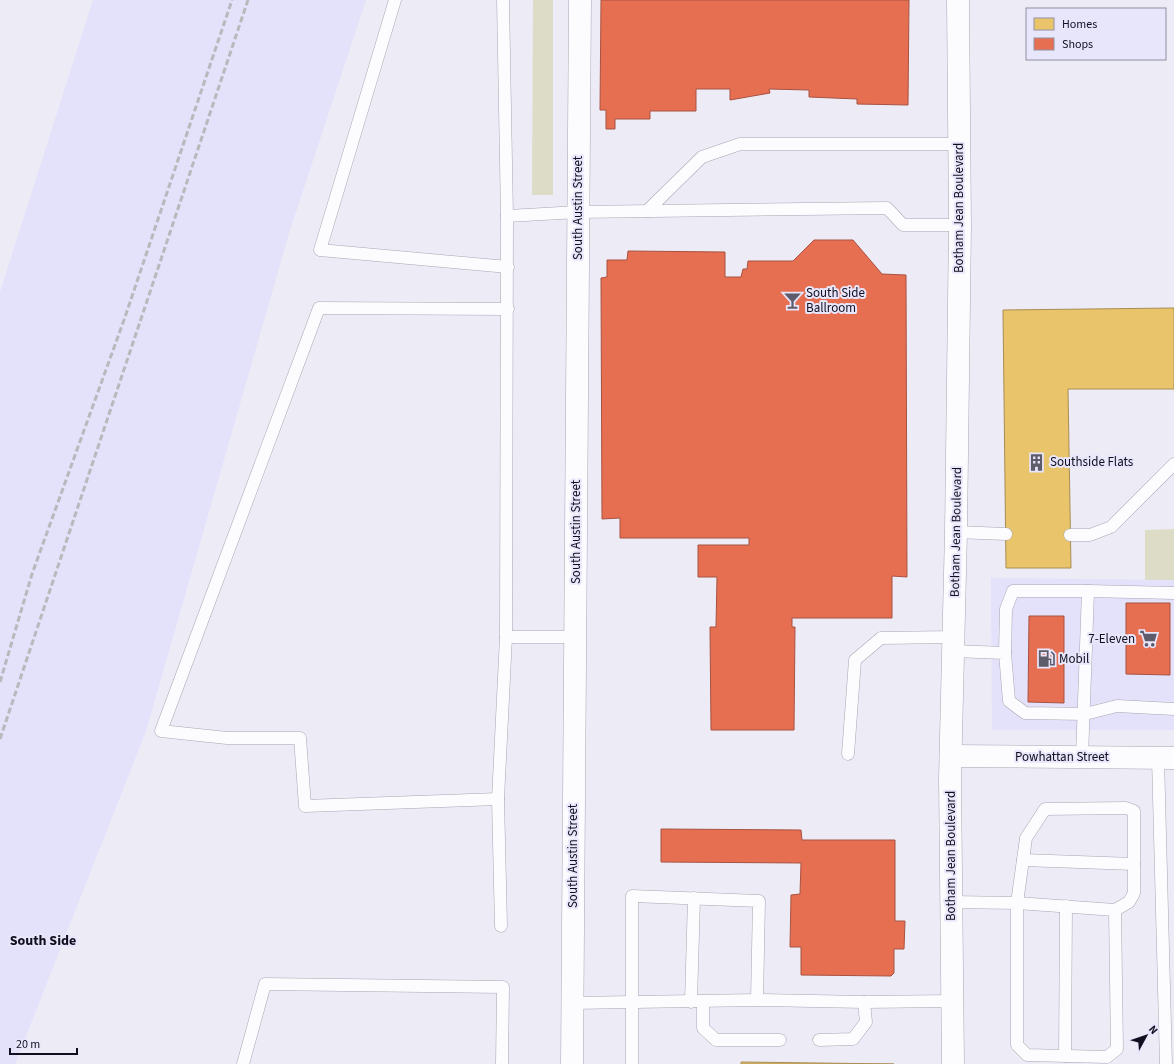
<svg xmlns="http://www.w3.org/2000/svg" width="1174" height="1064" font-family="'Source Sans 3',sans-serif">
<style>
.built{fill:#e4e1fa}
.green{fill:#ddddc7}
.homes{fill:#e9c46a;stroke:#a88d54}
.shops{fill:#e76f51;stroke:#a75242}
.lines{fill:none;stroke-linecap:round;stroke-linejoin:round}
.service-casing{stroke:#a7a6b3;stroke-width:13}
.minor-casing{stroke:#a7a6b3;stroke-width:23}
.tertiary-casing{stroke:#a7a6b3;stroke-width:23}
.secondary-casing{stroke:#a7a6b3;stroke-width:23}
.service{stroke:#fcfcfe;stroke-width:12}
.minor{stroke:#fcfcfe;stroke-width:22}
.tertiary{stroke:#fcfcfe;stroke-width:22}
.secondary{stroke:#fcfcfe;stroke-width:22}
.rail{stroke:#b9b8bc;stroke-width:3;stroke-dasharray:6 3;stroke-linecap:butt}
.labels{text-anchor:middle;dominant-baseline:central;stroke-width:4;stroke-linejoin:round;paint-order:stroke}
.street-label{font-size:13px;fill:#110e1f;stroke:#e8e6fb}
.poi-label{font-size:13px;fill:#110e1f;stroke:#e8e6fb;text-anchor:start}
.neighbourhood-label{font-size:14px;font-weight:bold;fill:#110e1f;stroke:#e8e6fb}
</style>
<rect width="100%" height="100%" fill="#ecebf6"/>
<g class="built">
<polygon points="93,0 366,0 290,230 146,731 15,1064 0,1064 0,292"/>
<polygon points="991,578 1174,580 1174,730 992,730"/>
</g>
<g class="green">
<polygon points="533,0 553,0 553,195 532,195"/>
<polygon points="1174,529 1174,580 1145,580 1145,530"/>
</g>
<g class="homes">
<polygon points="1174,308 1174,389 1068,389 1071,568 1006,568 1003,310"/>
<polygon points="741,1062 894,1064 741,1064"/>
</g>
<g class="shops">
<polygon points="601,0 909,0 908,105 857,104 857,99 809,97 809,90 769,89 770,93 730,100 730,89 696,89 696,111 650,111 650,119 615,119 615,129 606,129 606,110 600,110"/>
<polygon points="814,240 853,240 882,274 906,275 907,577 892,576 892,618 792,618 792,627 795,627 794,730 711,730 710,627 716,627 717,577 698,577 698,545 749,545 749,538 620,538 620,518 602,519 601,278 607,277 607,260 627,260 628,251 725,252 725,277 741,277 743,269 747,269 748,261 793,261"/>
<polygon points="1126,603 1170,603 1170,675 1126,674"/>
<polygon points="1029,616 1064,616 1064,703 1028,702"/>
<polygon points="661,829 801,830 802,840 895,840 895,921 905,921 904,949 894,949 894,973 891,976 801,975 801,947 790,947 791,895 800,894 801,863 661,862"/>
</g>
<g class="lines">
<defs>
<g id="service">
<polyline points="395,0 320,250 508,267"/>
<polyline points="503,0 507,216"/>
<polyline points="647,211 702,157 740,144 959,144"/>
<polyline points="956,532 1006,534"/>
<polyline points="1070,535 1090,535 1111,527 1174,464"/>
<polyline points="506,637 498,799 305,806 300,738 227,738 161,731 319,308 508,309"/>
<polyline points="575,637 506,637 507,216 578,212 887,208 903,225 960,225"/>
<polyline points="953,651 1005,653 1009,701 1025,713 1085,714 1117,706 1174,709"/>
<polyline points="1005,653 1006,609 1013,591 1088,591"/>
<polyline points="848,754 855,660 881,638 953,637"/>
<polyline points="1082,757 1088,591 1174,593"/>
<polyline points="1158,758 1166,1064"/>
<polyline points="498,799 501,926"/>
<polyline points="1023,860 1134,864"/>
<polyline points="951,902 1017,903 1115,910 1129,902 1134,893 1134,811 1126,808 1045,809 1026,838 1017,903 1017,1045 1027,1055 1107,1057 1117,1049 1115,910"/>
<polyline points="691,1002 694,898"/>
<polyline points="703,1002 703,1028 716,1040 780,1040"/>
<polyline points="572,1003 757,1000 864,1002 953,1001"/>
<polyline points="819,1040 853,1039 866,1022 864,1002"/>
<polyline points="1065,1056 1066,906"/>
<polyline points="243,1064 265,984 503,987 502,1064"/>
<polyline points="632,1064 632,896 759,901 757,1000"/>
</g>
<polyline id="minor" points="572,1064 580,0"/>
<polyline id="tertiary" points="951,756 1174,758"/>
<polyline id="secondary" points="953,1064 950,778 956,532 960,225 958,0"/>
</defs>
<use href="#service" class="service-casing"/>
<use href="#minor" class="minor-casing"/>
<use href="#tertiary" class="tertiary-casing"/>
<use href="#secondary" class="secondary-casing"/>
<use href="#service" class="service"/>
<use href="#minor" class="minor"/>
<use href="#tertiary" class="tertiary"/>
<use href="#secondary" class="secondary"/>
<g class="rail">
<polyline points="0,682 32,574 124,320 232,0"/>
<polyline points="0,739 248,0"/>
</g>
</g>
<defs>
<symbol id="bar-bare" viewBox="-9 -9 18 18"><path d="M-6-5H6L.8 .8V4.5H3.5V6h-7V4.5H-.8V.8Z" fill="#5e5b6a" stroke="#e8e6fb" stroke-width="2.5" paint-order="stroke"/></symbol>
<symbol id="building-bare" viewBox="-9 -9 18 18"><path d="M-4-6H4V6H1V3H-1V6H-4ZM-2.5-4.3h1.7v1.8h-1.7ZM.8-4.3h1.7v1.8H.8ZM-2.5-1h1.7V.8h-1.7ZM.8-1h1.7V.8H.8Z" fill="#5e5b6a" stroke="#e8e6fb" stroke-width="2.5" paint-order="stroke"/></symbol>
<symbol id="supermarket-bare" viewBox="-9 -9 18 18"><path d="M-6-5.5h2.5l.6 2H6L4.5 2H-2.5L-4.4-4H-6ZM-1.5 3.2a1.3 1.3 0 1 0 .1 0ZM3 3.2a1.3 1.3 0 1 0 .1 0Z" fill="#5e5b6a" stroke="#e8e6fb" stroke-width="2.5" paint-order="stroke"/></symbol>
<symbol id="fuel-bare" viewBox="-9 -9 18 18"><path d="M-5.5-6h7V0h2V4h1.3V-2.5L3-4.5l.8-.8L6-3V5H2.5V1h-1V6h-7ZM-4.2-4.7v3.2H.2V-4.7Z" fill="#5e5b6a" stroke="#e8e6fb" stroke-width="2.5" paint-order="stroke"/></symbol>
</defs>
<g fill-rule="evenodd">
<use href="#bar-bare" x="780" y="288" width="25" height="25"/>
<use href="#building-bare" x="1024" y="450" width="25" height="25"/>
<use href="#supermarket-bare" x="1136" y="626" width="25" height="25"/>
<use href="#fuel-bare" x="1034" y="646" width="25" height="25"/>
</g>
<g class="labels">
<g class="street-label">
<text transform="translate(578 208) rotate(-90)">South Austin Street</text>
<text transform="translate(959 208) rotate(-90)">Botham Jean Boulevard</text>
<text transform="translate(576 532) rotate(-90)">South Austin Street</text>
<text transform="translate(956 532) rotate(-89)">Botham Jean Boulevard</text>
<text x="1062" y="757">Powhattan Street</text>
<text transform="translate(573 856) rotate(-90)">South Austin Street</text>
<text transform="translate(951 856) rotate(-90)">Botham Jean Boulevard</text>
</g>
<g class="poi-label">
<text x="806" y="293">South Side<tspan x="806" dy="15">Ballroom</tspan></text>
<text x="1050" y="462">Southside Flats</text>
<text x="1135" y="639" text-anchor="end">7-Eleven</text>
<text x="1059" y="659">Mobil</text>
</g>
<g class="neighbourhood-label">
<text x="43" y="941">South Side</text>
</g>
</g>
<rect x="1026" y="8" width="140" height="52" fill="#e8e6fb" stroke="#9290a3"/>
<rect x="1034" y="18" width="20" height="12" fill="#e9c46a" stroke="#9290a3"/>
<text x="1062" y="28" font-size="12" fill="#110e1f">Homes</text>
<rect x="1034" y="38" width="20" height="12" fill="#e76f51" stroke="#9290a3"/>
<text x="1062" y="48" font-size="12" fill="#110e1f">Shops</text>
<g transform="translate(1146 1036) rotate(50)" stroke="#e8e6fb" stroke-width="3" paint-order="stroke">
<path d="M0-3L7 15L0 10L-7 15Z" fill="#110e1f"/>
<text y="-6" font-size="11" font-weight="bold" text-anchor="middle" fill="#110e1f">N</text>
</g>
<path d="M10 1048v6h67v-6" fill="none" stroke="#110e1f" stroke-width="2"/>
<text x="16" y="1048" font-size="12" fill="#110e1f" stroke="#e8e6fb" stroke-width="3" paint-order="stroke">20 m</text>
</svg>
